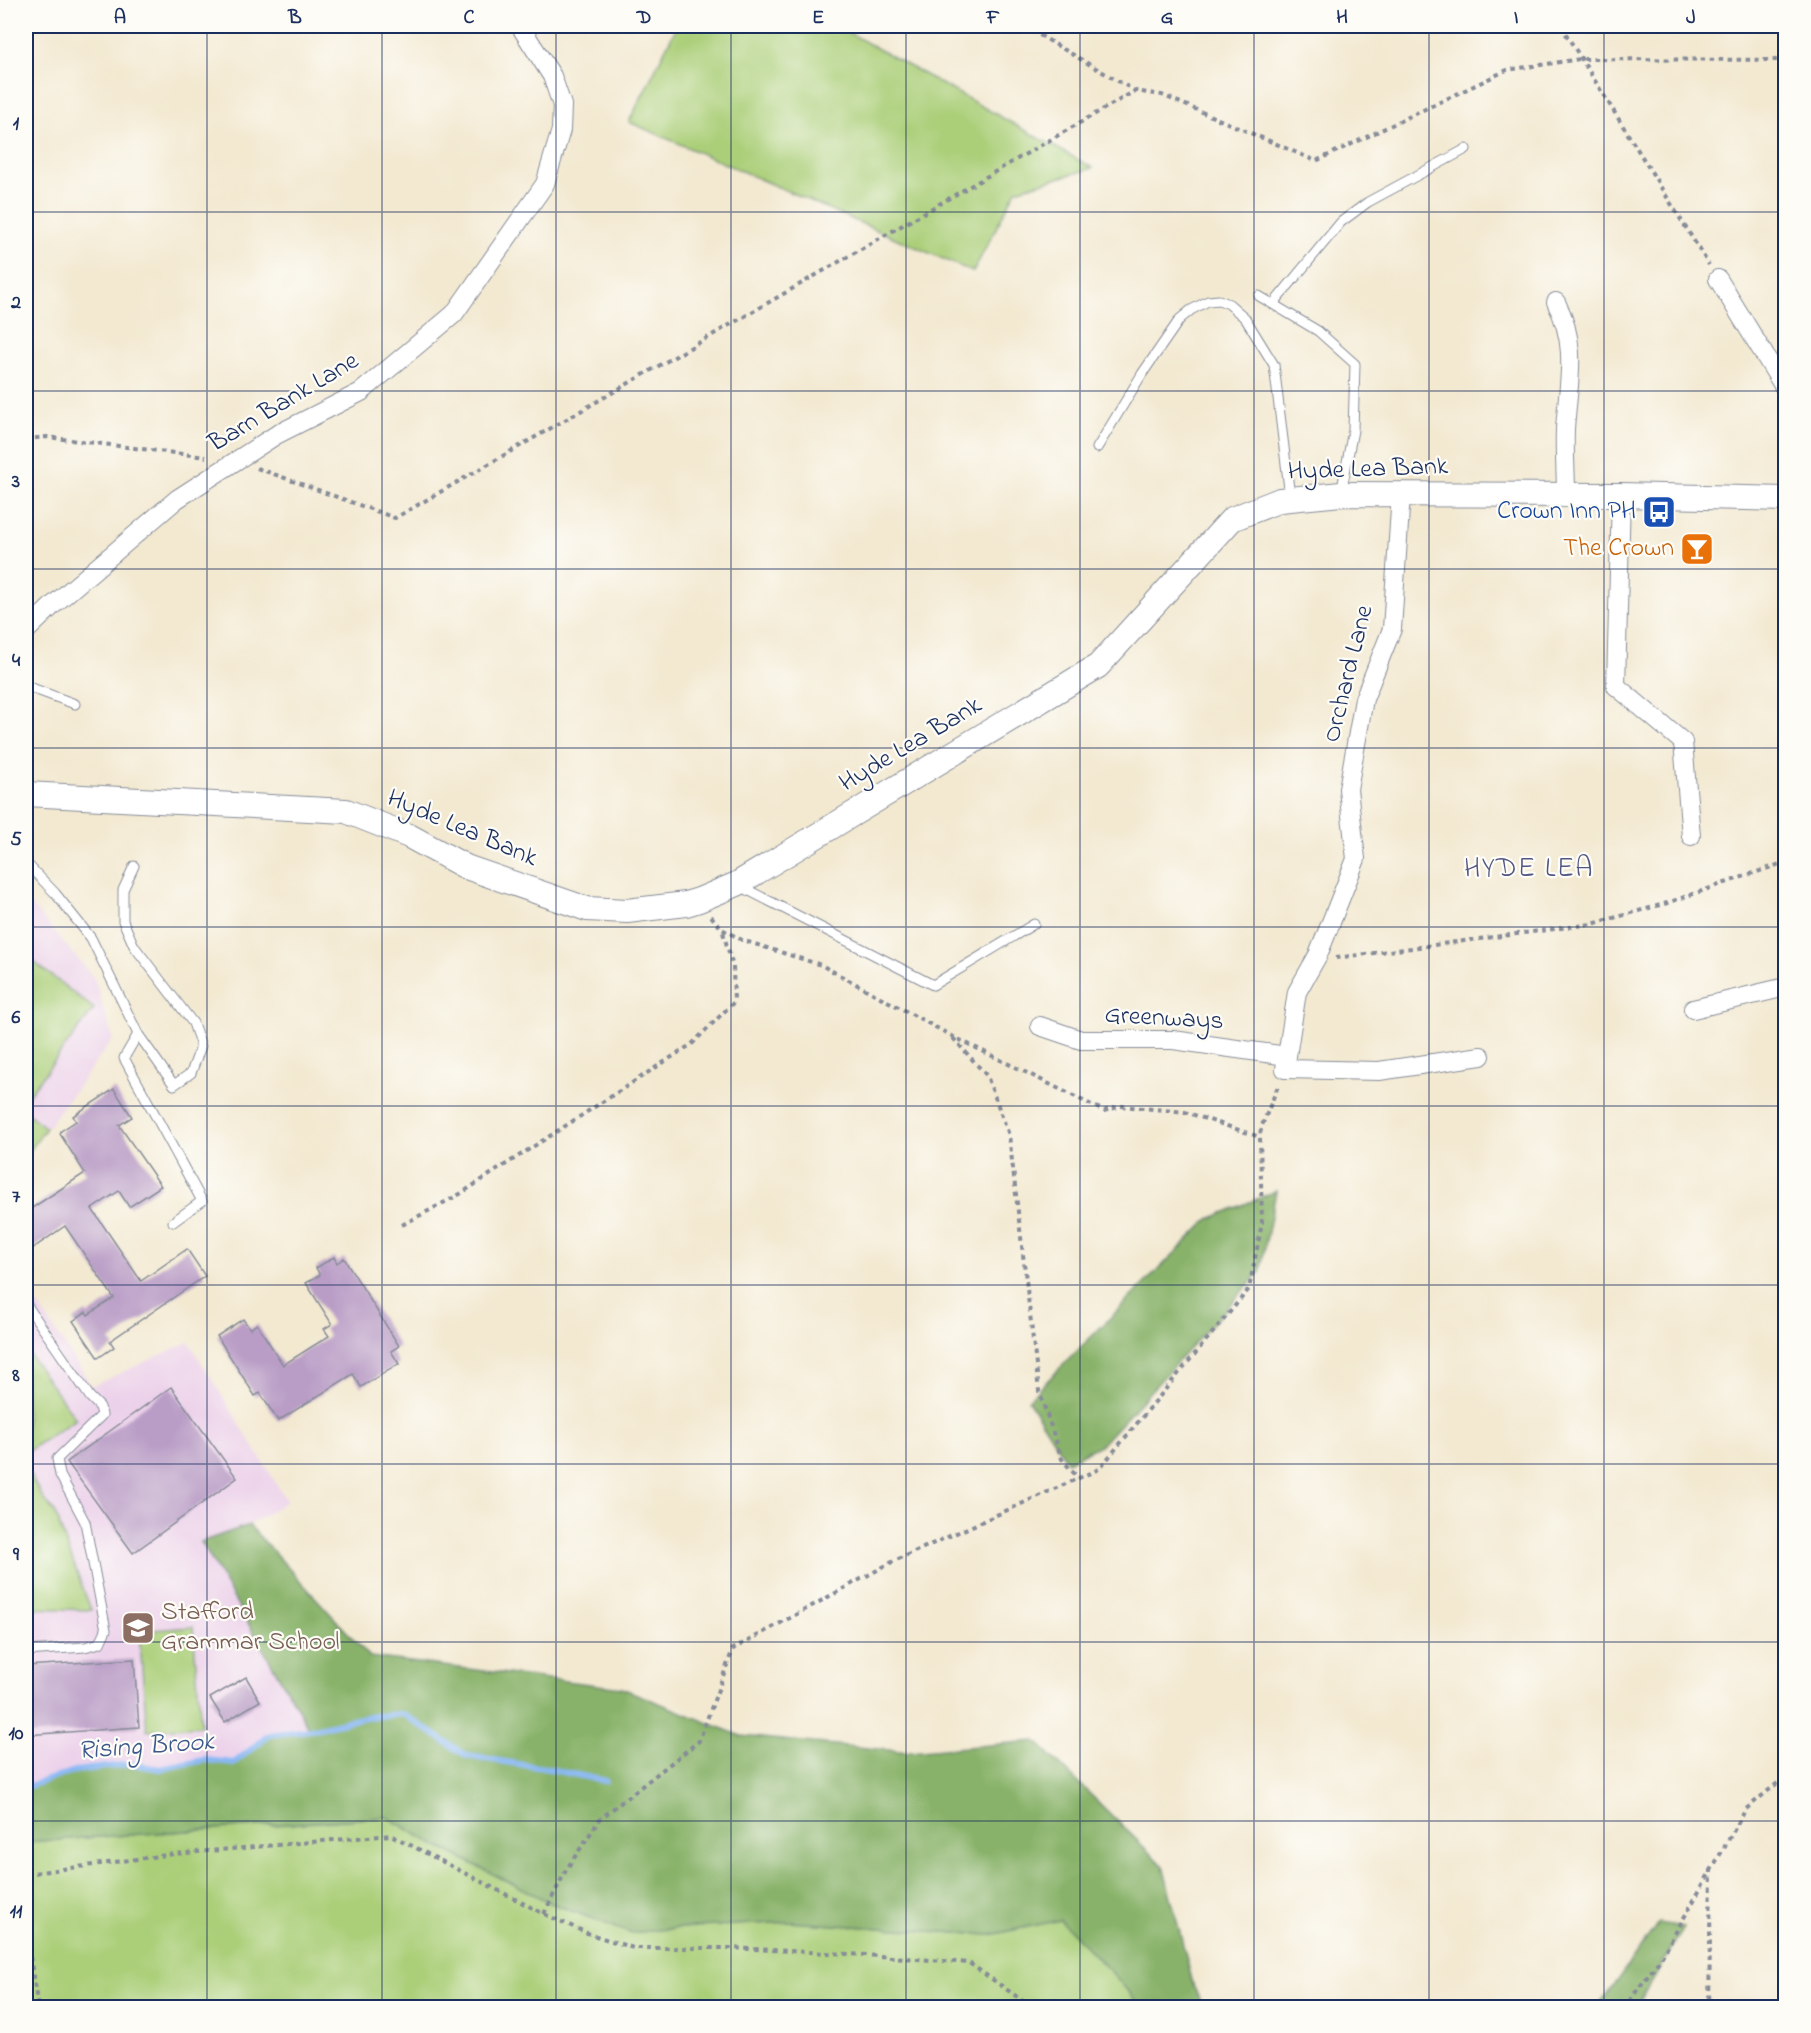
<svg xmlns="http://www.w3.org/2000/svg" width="1811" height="2033" font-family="'Indie Flower',sans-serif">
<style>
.built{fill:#ecd1ea}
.green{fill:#abcf79;stroke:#637f6c;stroke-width:1.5}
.forest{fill:#88b269;stroke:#527064;stroke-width:1.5}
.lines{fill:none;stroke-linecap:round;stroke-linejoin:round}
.stream{stroke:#89b8f4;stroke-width:6}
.building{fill:#b99dc6}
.service-casing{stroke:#878c98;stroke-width:11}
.minor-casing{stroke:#878c98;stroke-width:20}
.tertiary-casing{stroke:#878c98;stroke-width:26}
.path{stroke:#878c98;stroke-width:4;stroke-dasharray:4.5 4.5;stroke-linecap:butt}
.service{stroke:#fff;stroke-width:9}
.minor{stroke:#fff;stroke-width:18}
.tertiary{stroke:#fff;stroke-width:24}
.grid{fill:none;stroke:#1b2f5e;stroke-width:1.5;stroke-opacity:0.55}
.labels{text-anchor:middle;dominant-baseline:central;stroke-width:4.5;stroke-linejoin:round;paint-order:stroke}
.street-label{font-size:26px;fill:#1b2f5e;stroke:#fdfcf7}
.transit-label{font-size:26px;fill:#164399;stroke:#fdfcf7;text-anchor:end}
.food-label{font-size:26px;fill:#c56008;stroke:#fdfcf7;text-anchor:end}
.education-label{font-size:26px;fill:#785e54;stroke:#fdfcf7;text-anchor:start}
.water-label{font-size:27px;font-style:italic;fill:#3c588b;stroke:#fdfcf7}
.quarter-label{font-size:28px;letter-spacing:1.5px;fill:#525682;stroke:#fdfcf7}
.neatline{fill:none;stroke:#1b2f5e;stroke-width:2}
.grid-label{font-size:20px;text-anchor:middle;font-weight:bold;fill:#1b2f5e}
</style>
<rect width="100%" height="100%" fill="#fdfcf7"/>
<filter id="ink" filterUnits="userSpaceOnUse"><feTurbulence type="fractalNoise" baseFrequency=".0167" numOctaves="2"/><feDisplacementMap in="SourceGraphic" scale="12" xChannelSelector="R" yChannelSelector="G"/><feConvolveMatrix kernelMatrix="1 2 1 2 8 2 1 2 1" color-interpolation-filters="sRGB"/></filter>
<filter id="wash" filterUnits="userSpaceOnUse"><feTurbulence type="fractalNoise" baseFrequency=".008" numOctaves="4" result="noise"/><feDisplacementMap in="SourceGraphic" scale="24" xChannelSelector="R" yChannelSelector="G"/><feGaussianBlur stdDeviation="1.35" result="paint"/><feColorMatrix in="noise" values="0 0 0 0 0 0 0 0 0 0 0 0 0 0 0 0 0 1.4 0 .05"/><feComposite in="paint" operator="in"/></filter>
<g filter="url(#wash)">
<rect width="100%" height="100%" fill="#f3e9d1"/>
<g class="built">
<polygon points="26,899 94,978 113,1039 26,1156"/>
<polygon points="26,1287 92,1386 189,1342 287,1501 249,1525 201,1542 310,1730 1032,1890 1115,1976 1141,2007 26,2007"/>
</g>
<g class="green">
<polygon points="677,26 837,26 1093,168 1016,190 973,272 629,122"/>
<polygon points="26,956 94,1009 26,1098"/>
<polygon points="26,1112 46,1128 26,1156"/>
<polygon points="26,1350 76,1419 26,1452"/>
<polygon points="26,1468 44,1500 54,1511 91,1610 26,1608"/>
<polygon points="193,1627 201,1726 147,1730 139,1631"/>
<polygon points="387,1817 433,1844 551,1903 630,1933 676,1928 790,1922 990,1935 1060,1920 1115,1976 1141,2007 26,2008 26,1842"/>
</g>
<g class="forest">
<polygon points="1276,1191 1260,1272 1102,1444 1067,1462 1028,1400 1209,1219"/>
<polygon points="249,1525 370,1657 622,1688 741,1736 910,1752 1036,1741 1163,1866 1194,1988 1205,2007 1141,2007 1115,1976 1060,1920 990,1935 790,1922 676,1928 630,1933 551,1903 433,1844 387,1817 26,1842 26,1787 75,1771 131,1764 160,1769 205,1760 234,1763 269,1735 310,1730 201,1542"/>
<polygon points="1658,1923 1684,1927 1636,2007 1598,2007"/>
</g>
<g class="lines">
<polyline class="stream" points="26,1787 75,1771 131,1764 160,1769 205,1760 234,1763 269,1735 310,1730 365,1717 403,1714 467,1756 544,1768 605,1781"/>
</g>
<g id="blocks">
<g class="building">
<polygon points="114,1089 132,1117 119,1125 161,1186 129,1207 119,1191 92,1209 141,1281 187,1249 205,1276 110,1341 114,1347 98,1358 73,1321 86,1312 88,1315 114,1298 65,1226 26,1253 26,1212 85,1173 60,1134 61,1131 76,1121 73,1116"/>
<polygon points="334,1257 337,1263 344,1258 399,1346 391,1351 399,1364 361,1387 353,1374 278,1421 260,1393 255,1396 217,1336 243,1319 250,1329 257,1324 283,1365 329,1336 324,1329 332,1324 306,1283 320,1275 316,1268"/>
<polygon points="171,1387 237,1478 133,1553 67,1462"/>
<polygon points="134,1659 139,1727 26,1735 26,1666"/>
<polygon points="246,1677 260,1701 225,1722 210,1698"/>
</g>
</g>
</g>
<g filter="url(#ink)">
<use href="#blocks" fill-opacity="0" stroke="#878c98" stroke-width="1.5"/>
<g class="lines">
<defs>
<g id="service">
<polyline points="1259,296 1318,331 1355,364 1353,430 1341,494"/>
<polyline points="1274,303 1341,222 1368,202 1466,149"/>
<polyline points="1097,448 1142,374 1180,319 1191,310 1208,301 1219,300 1229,304 1245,318 1274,365 1290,497"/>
<polyline points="26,686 75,704"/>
<polyline points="26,863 55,893 91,938 138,1034 174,1085 191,1073 201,1046 193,1023 134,946 123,921 123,890 134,866"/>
<polyline points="738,885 933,985 1034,924"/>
<polyline points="138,1034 124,1058 202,1201 173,1222"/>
<polyline points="26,1304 90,1397 100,1407 102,1415 57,1459 60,1475 85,1522 106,1630 100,1643 85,1647 26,1651"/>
</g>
<g id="minor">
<polyline points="1718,279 1786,390"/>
<path d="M1556,302C1579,347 1568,382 1565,429C1564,451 1566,473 1566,495"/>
<polyline points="1401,494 1392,629 1364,699 1348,789 1356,859 1318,955 1297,992 1285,1069 1379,1071 1481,1056"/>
<polyline points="1621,495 1616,686 1683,742 1691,836"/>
<polyline points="26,631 52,606 177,499 276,435 361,392 454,314 545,184 561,130 562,105 552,76 520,26"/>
<polyline points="1693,1009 1786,987"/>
<polyline points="1040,1026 1081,1040 1173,1040 1287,1056"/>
</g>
<polyline id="tertiary" points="26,794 346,811 409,836 466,867 587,909 627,911 686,904 699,900 737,884 1098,666 1232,519 1280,500 1341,494 1621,495 1786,499"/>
</defs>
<use href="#service" class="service-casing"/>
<use href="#minor" class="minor-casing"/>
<use href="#tertiary" class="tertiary-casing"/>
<g class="path">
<polyline points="1024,26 1135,91"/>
<polyline points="1561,26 1709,265"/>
<polyline points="26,439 47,437 206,457"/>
<polyline points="257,468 395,518 1135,91 1162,95 1316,161 1507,70 1580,59 1786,60"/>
<polyline points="711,916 722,929 742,940 821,965 950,1035 1104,1111 1121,1106 1185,1112 1260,1137"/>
<polyline points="1336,958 1592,924 1664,904 1786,862"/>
<polyline points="953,1038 987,1076 1009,1135 1039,1391 1062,1459 1078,1478"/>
<polyline points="402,1225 460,1194 692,1044 734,1002 733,966 722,929"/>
<polyline points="26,1874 174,1854 391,1835 544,1914 587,1933 633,1948 733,1948 866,1955 969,1963 1033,2008"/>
<polyline points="544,1914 566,1870 600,1819 699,1741 733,1649 894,1561 1099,1469 1249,1289 1262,1223 1260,1137 1261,1128 1278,1086"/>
<polyline points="26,1930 38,2008"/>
<polyline points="1624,2008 1661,1958 1746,1809 1786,1776"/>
<polyline points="1709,2008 1711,1870"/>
</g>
<use href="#service" class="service"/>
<use href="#minor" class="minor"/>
<use href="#tertiary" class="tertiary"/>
</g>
</g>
<path class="grid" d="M207,26V2008M382,26V2008M556,26V2008M731,26V2008M906,26V2008M1080,26V2008M1254,26V2008M1429,26V2008M1604,26V2008M26,212H1786M26,391H1786M26,569H1786M26,748H1786M26,927H1786M26,1106H1786M26,1285H1786M26,1464H1786M26,1642H1786M26,1821H1786"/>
<defs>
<symbol id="bus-square" viewBox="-11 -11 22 22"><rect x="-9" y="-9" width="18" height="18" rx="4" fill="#1a4fb4" stroke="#fdfcf7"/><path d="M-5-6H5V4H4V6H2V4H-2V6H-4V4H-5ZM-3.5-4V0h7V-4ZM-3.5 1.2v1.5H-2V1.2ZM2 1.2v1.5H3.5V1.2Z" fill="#fff"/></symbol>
<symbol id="bar-square" viewBox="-11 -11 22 22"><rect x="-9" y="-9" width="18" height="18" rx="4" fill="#e8710a" stroke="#fdfcf7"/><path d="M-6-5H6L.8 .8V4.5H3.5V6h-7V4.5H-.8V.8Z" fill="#fff"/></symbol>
<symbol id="school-square" viewBox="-11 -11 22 22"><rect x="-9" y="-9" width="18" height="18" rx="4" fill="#8d6e63" stroke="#fdfcf7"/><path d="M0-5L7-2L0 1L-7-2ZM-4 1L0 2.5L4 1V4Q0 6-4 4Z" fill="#fff"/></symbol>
</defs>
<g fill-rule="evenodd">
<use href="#bus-square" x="1640" y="493" width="38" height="38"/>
<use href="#bar-square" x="1678" y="530" width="38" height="38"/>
<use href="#school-square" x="119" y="1609" width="38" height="38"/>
</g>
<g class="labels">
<g class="street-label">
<text transform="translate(284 403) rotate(-31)">Barn Bank Lane</text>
<text transform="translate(1368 470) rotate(-2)">Hyde Lea Bank</text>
<text transform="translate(1349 674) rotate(-76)">Orchard Lane</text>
<text transform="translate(911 745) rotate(-31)">Hyde Lea Bank</text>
<text transform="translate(462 829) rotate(23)">Hyde Lea Bank</text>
<text transform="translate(1164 1019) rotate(3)">Greenways</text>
</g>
<g class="transit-label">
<text x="1636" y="512">Crown Inn PH</text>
</g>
<g class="food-label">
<text x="1674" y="549">The Crown</text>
</g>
<g class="education-label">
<text x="161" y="1613">Stafford<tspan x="161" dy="30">Grammar School</tspan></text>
</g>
<g class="water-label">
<text transform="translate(146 1747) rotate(-4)">Rising Brook</text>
</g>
<g class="quarter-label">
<text x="1529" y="869">HYDE LEA</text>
</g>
</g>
<rect width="1811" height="2033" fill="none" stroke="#fdfcf7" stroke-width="66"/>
<rect x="33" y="33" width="1745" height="1967" class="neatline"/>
<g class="grid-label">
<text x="120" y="23">A</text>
<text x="295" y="23">B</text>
<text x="469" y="23">C</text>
<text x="644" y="23">D</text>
<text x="818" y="23">E</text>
<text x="993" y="23">F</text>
<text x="1167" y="23">G</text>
<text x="1342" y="23">H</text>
<text x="1516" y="23">I</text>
<text x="1691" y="23">J</text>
<text x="16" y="129">1</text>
<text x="16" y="308">2</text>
<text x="16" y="487">3</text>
<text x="16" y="666">4</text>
<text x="16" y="845">5</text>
<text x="16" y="1023">6</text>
<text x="16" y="1202">7</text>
<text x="16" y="1381">8</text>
<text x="16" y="1560">9</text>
<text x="16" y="1739">10</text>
<text x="16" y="1917">11</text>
</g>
</svg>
